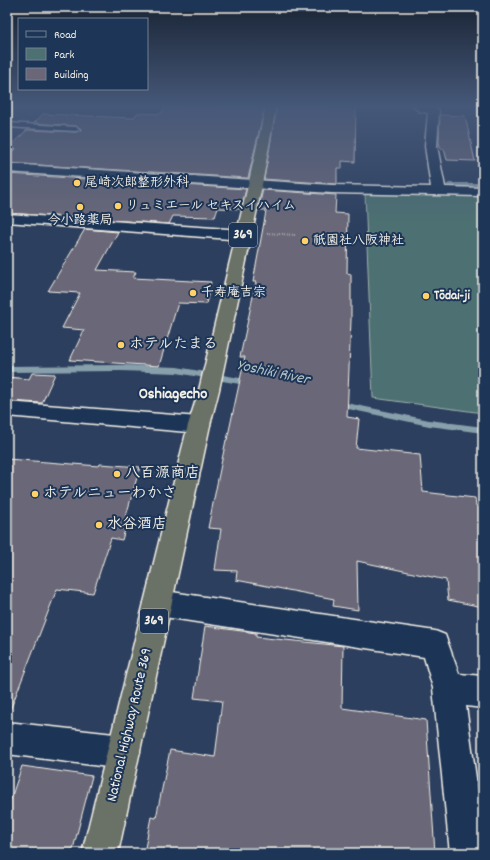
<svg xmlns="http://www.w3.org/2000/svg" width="490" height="860" font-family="Dekko,'Klee One',sans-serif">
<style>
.green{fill:#4d7172;stroke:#a0b1ad}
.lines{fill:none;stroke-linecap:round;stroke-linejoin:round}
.stream{fill:#87a0ab;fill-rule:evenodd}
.building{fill:#6b6778;stroke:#f4f1e8}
.service-casing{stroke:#f4f1e8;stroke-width:3}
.minor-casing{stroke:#f4f1e8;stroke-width:3}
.trunk-casing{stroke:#f4f1e8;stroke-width:3}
.path{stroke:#f4f1e8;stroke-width:2;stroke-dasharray:0.5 2;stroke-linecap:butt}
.service{fill:#1d3557;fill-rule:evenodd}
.minor{fill:#1d3557;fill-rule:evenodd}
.trunk{fill:#6a7166;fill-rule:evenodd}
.poi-dot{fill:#ffd166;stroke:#1d3557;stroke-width:1.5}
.labels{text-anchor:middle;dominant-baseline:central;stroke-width:4;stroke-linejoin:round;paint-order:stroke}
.far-poi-label{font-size:13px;font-weight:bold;fill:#f4f1e8;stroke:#1d3557;text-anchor:start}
.shield{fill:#1d3557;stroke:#b4b9bc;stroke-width:1}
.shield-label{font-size:14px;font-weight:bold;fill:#f4f1e8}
.poi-label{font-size:15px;font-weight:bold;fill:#f4f1e8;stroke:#1d3557;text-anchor:start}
.street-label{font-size:15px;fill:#f4f1e8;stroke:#1d3557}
.water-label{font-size:16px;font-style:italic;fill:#b4c2c4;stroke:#1d3557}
.neighbourhood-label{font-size:16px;font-weight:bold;fill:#f4f1e8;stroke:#1d3557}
</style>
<rect width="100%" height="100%" fill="#2d3f5e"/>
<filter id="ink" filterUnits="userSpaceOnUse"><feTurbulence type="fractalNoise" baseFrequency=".025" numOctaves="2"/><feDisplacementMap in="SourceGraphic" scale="8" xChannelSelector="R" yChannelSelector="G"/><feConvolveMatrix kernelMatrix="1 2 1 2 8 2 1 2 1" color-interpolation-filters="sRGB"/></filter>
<g filter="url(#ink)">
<polygon class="green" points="365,193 483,194 483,413 373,398"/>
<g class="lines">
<g class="stream">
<polygon points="449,183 483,183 483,187 447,186 446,185"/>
<polygon points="121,365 177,367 251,380 255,383 251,386 177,373 121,371 7,372 7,366"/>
<polygon points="337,401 429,420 483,427 483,433 429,426 334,406 333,404"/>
</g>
</g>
<g class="building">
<polygon points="165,106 217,108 218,106 265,106 248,178 7,163 7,157 16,149 8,148 27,130 76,132 81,130 76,126 34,123 43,114 133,118 137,113 161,114"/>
<polygon points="277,106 356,106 355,162 342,161 342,168 337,168 337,184 264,179"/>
<polygon points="440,115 465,116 475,161 447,160 444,149 441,149 439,143"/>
<polygon points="7,174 246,189 241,209 218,208 215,217 173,216 169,224 7,213"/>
<polygon points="263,190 336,195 335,213 348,214 347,273 351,274 351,320 347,417 359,419 356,448 420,455 423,492 475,498 476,506 483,507 483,607 448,600 446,580 357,561 358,610 333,606 334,599 236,580 237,571 215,570 221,529 208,528 226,440 227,440 245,357 240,357 256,282 253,282 265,217 266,210 258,210"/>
<polygon points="85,229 118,232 97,270 136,272 133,278 211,282 206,304 178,303 159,366 70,360 84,330 62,328 80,293 48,291"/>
<polygon points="32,373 55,374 42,403 7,401 7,377 29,379"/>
<polygon points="7,459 99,466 100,464 140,467 126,516 129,516 122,540 111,538 93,593 57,589 9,713 7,713"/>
<polygon points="205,626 256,633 256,637 343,646 342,708 426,720 435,853 144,853 151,817 156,818 170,750 215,757 222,701 194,698"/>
<polygon points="22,766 92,776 72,853 7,853 7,810"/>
</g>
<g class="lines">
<defs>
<polygon id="service" points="7,123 76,127 80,129 76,131 7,127"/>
<g id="minor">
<polygon points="7,106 15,106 11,110 7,111"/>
<polygon points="413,106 425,106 438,109 439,111 437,146 445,187 483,188 483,196 332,193 7,172 7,164 332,185 431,187 425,146 428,113 419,111"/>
<polygon points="7,214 243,230 248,232 251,235 248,238 243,240 7,222"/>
<polygon points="7,402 199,417 207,419 210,425 207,431 199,433 7,416"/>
<polygon points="158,590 435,631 445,635 459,674 483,676 483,708 466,706 483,829 483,853 450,853 433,688 424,657 158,616 148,612 144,603 148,594"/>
<polygon points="7,722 123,735 135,740 140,752 135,764 123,769 7,754"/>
</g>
<polygon id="trunk" points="266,106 276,106 261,190 219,390 210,425 118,853 82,853 188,425 199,390 247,190"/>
</defs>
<use href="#service" class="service-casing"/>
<use href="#minor" class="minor-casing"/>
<use href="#trunk" class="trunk-casing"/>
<polyline class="path" points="267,233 295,235"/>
<use href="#service" class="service"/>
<use href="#minor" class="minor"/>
<use href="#trunk" class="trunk"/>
</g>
</g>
<linearGradient id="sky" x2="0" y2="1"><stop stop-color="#192334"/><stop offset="0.47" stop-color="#465879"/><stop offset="1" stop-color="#465879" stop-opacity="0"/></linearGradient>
<rect width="490" height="226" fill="url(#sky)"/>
<g class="poi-dot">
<circle cx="77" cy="183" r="4"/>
<circle cx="118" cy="206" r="4"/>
<circle cx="80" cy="207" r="4"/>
<circle cx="305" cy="241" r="4"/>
<circle cx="193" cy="293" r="4"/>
<circle cx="426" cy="296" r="4"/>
<circle cx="121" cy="345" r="4"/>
<circle cx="117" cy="474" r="4"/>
<circle cx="35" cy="494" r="4"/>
<circle cx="99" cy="525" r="4"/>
</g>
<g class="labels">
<g class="far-poi-label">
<text x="85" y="183">尾崎次郎整形外科</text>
<text x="126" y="206">リュミエール セキスイハイム</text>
<text x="80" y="221" text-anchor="middle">今小路薬局</text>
<text x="313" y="241">祇園社八阪神社</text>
<text x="201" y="293">千寿庵吉宗</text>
<text x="434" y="296">Tōdai-ji</text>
</g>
<g class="shield">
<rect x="229" y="223" width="28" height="24" rx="3"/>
<rect x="140" y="609" width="28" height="24" rx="3"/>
</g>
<g class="shield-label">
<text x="243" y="235">369</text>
<text x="154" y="621">369</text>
</g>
<g class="poi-label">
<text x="129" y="345">ホテルたまる</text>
<text x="125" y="474">八百源商店</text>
<text x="43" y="494">ホテルニューわかさ</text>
<text x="107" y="525">水谷酒店</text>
</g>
<g class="street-label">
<text transform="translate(130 725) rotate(-77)">National Highway Route 369</text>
</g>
<g class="water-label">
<text transform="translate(273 373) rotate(12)">Yoshiki River</text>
</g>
<g class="neighbourhood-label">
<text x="173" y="394">Oshiagecho</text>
</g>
</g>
<rect width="490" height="860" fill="none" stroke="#1d3557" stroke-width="24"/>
<rect x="12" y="12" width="466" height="836" fill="none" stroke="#f4f1e8" stroke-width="1.5" filter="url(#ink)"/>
<rect x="18" y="18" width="130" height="72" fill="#1d3557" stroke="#738091"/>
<rect x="26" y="31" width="20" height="6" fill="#1d3557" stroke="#738091"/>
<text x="54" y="38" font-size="12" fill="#f4f1e8">Road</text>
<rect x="26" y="48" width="20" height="12" fill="#4d7172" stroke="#738091"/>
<text x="54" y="58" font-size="12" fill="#f4f1e8">Park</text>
<rect x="26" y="68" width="20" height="12" fill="#6b6778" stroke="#738091"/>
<text x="54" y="78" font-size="12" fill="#f4f1e8">Building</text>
</svg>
